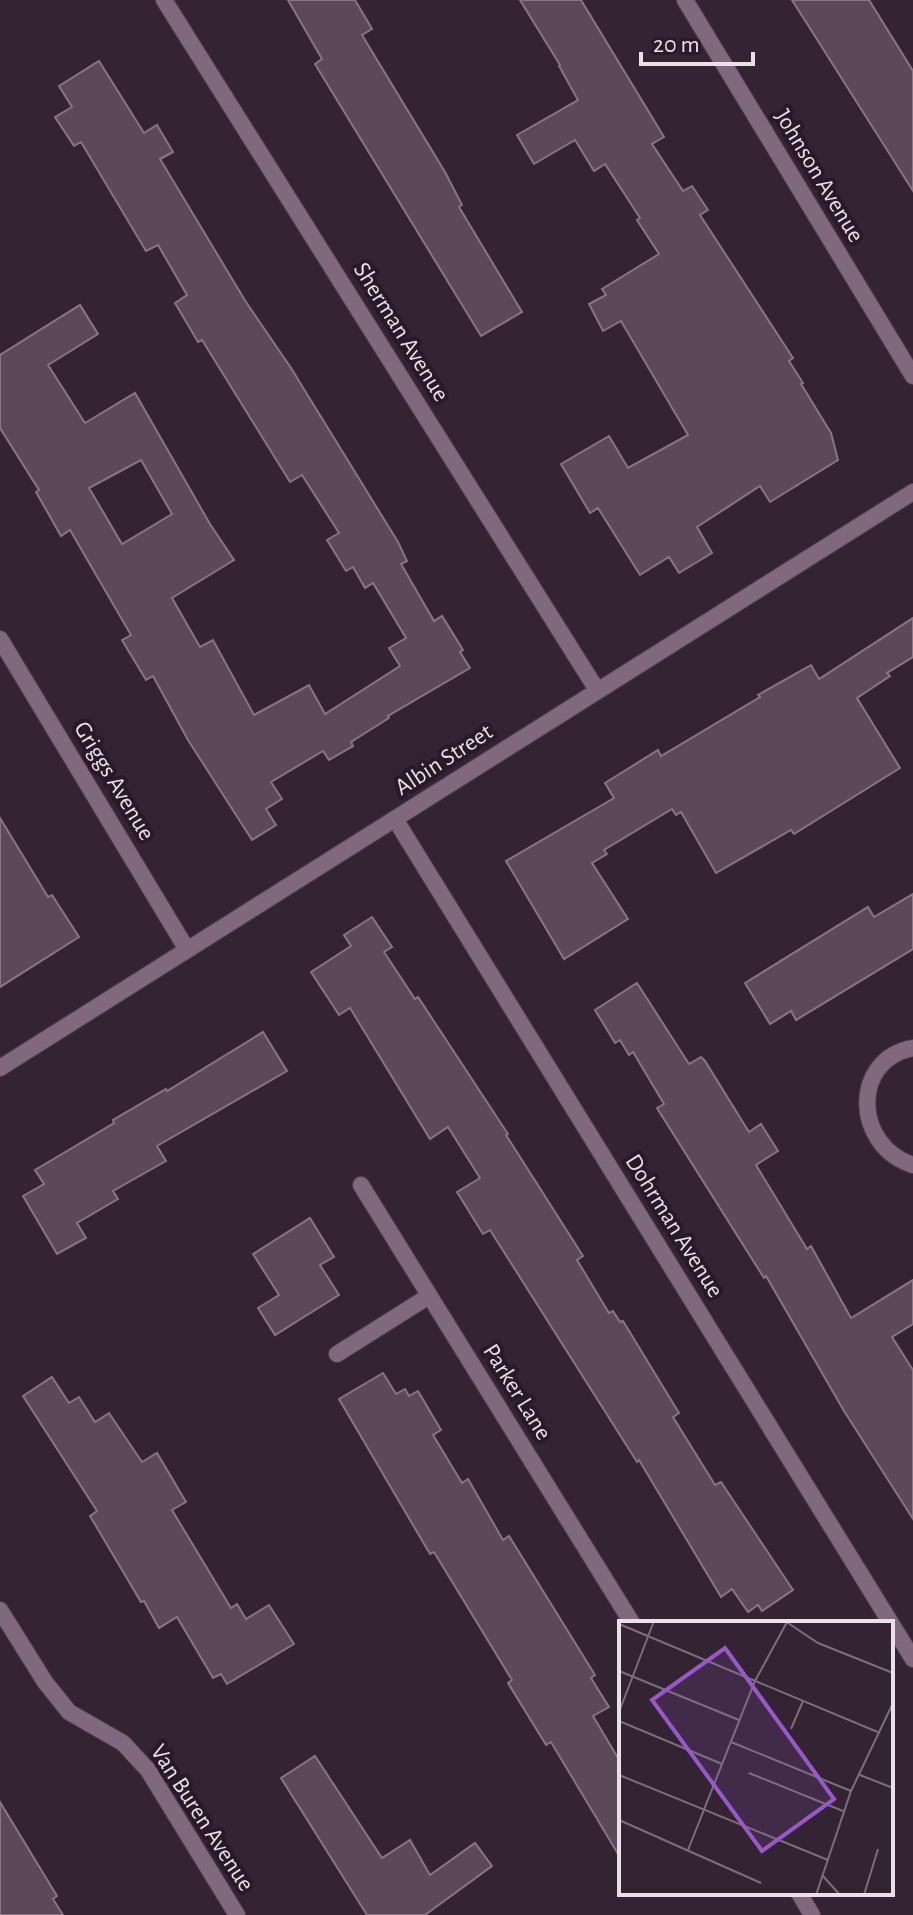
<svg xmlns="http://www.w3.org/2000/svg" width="913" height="1915" font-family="'Alegreya Sans',sans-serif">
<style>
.building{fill:#5b495a;stroke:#887487;stroke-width:2;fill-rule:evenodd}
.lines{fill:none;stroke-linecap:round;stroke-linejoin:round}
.street-casing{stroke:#504150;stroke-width:18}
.street{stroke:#80687f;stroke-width:16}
.labels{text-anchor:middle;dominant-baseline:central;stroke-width:8;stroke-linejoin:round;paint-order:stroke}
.street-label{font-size:24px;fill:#eadfea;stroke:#291929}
.inset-road{fill:none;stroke:#7c6e7c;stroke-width:2}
.view{fill:#9759ca;fill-opacity:0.15;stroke:#9759ca;stroke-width:4}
.inset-edge{fill:none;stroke:#eadfea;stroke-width:4}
</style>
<rect width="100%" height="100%" fill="#332333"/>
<g class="building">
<polygon points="288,0 355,0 372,29 362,35 445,172 462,205 459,207 522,312 481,336 315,64 322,59"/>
<polygon points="520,0 581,0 664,137 652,144 683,191 692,186 708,210 700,215 793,358 789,361 803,383 801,384 831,433 838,460 770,502 760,486 697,527 712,553 679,573 669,557 640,575 598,508 590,513 561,464 609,436 628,468 688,435 621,321 603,331 589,304 606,295 602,289 659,254 637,220 640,218 605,164 594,171 575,140 534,164 517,135 578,100 559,66 560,65"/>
<polygon points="792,0 869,0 913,71 913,191"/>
<path d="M99,61L144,133L157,125L173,152L160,159L246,302L291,368L398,542L407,561L401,564L434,621L442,616L463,650L460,652L470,668L388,716L389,718L351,742L353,746L329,760L323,751L271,782L282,799L266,809L276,825L252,840L188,740L153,676L146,680L122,640L131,635L70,530L61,536L36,492L39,490L0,428V355L80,305L98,334L48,365L85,423L135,393L210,524L234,560L172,598L200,647L213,640L254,715L309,685L325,714L400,666L389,648L406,638L373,583L365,588L353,567L346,571L327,540L339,533L302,475L290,482L202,340L198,342L175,303L187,295L158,245L146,251L81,142L74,146L55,117L72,107L59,86ZM141,460L172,514L122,544L89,488Z"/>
<polygon points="913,618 913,657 887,673 890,676 857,698 900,768 794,834 791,830 716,873 681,812 676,815 672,809 604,850 607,854 592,863 628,919 564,959 506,861 614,798 605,783 658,750 661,756 760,697 758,695 811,665 819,679"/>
<polygon points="0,818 48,897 52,895 79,937 0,987"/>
<polygon points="913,894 913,949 796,1020 791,1011 770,1024 745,983 868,907 874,917"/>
<polygon points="372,917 392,947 384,952 415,999 418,997 508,1134 506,1135 583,1256 577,1260 609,1313 613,1311 620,1322 623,1321 679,1413 673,1417 715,1485 721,1482 793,1590 762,1611 758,1605 748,1612 732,1589 721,1597 639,1460 637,1462 490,1230 483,1234 457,1192 480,1178 448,1127 430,1139 350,1008 339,1015 311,972 351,946 344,935"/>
<polygon points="637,983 689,1064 701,1057 705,1061 749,1132 761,1124 778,1151 756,1165 807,1249 811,1246 851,1318 913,1280 913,1324 892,1337 913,1370 913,1519 844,1411 766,1276 764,1278 657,1108 664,1104 633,1052 629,1055 620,1040 615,1043 595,1010"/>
<polygon points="263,1032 287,1071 157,1146 166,1161 113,1191 118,1199 77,1223 86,1238 57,1254 23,1196 44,1184 35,1170 114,1123 113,1120 166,1089 167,1091"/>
<polygon points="310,1218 334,1257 320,1265 339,1295 275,1335 258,1308 279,1295 253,1254"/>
<polygon points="383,1373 396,1394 405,1389 409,1396 418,1391 441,1430 433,1435 462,1483 468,1479 503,1540 509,1536 595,1675 591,1678 609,1707 593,1716 621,1763 621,1859 551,1742 546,1745 508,1683 512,1680 434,1552 430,1554 339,1399"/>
<polygon points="52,1377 69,1403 79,1397 95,1422 109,1413 142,1462 157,1453 186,1502 172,1510 231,1608 237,1604 246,1619 269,1605 294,1644 227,1684 221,1674 213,1678 177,1617 159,1628 144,1601 141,1602 90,1516 97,1511 23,1396"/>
<polygon points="315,1756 382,1858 410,1840 430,1875 475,1843 492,1866 425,1915 367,1915 281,1778"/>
<polygon points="0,1802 57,1896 53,1899 63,1915 0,1915"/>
</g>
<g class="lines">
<defs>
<g id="street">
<polyline points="164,0 597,690"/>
<polyline points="685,0 913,376"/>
<polyline points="0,639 186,948"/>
<polyline points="395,819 913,1659"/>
<path d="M913,1048C851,1059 853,1146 913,1165"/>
<polyline points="0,1068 913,492"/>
<polyline points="361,1185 632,1623"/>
<polyline points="337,1354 429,1296"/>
<polyline points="0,1610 45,1682 69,1712 123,1743 148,1770 237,1915"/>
<polyline points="799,1893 812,1915"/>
</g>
</defs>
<use href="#street" class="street-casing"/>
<use href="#street" class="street"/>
</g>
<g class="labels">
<g class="street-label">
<text transform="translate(819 176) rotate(59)">Johnson Avenue</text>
<text transform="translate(401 332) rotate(58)">Sherman Avenue</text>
<text transform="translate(444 760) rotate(-33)">Albin Street</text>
<text transform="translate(114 781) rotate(59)">Griggs Avenue</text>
<text transform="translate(674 1226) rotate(58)">Dohrman Avenue</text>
<text transform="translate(517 1392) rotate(58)">Parker Lane</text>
<text transform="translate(202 1818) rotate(57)">Van Buren Avenue</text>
</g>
</g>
<g transform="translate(619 1621)">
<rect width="274" height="274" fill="#332333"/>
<path class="inset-road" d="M166,0L199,22L274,52M0,3L261,112M0,50L120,99M0,91L35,0M0,100L103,143M172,108L184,80M112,121L232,170M130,152L224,190M0,154L209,239M241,154L274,167M0,199L142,262M69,229L136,60L168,1M204,255L221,274M197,274L232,170L274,82M245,274L259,228"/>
<path class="view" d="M106,27L215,178L143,230L33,79Z"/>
<rect width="274" height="274" class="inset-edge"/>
</g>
<path d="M641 52v12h112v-12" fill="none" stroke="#eadfea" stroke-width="4"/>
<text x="653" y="52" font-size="24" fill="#eadfea" stroke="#291929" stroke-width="6" paint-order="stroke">20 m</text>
</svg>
